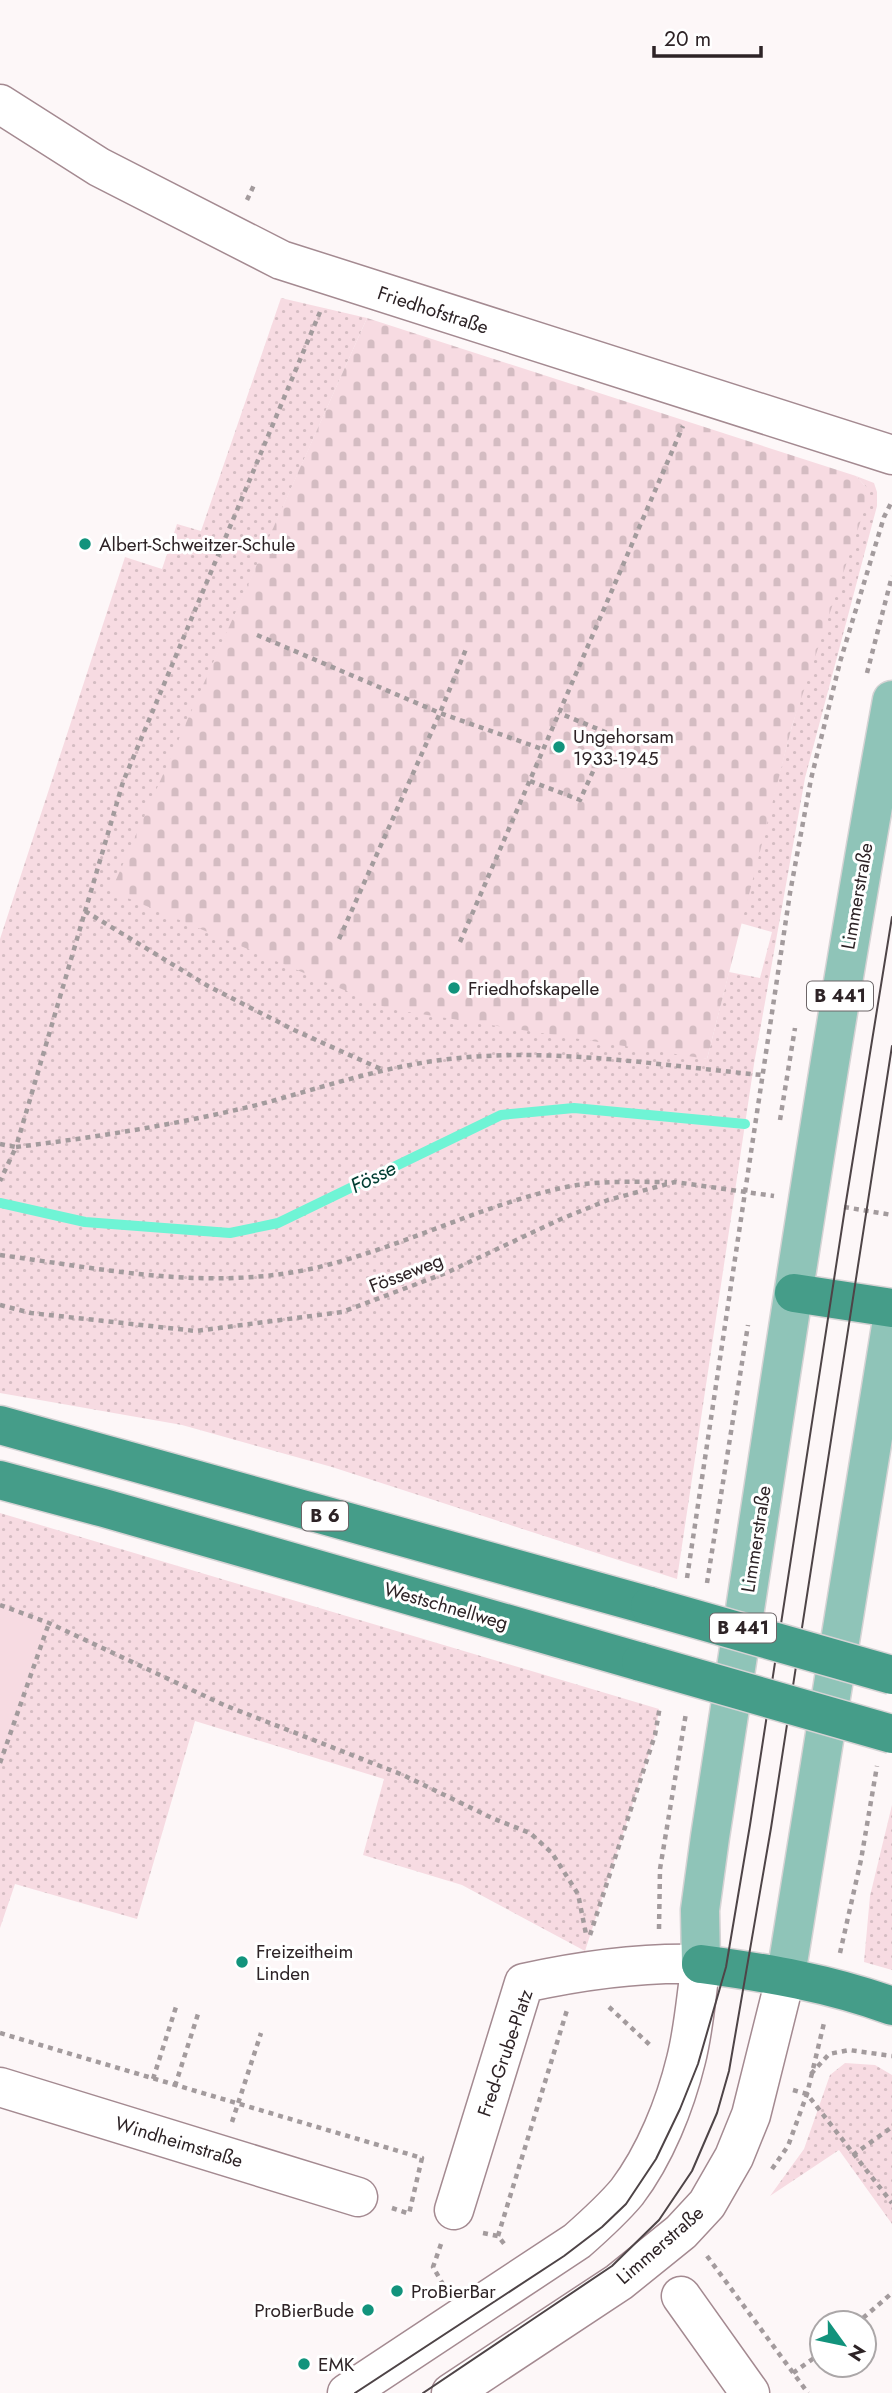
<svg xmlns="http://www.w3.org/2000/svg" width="892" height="2393" font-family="Jost,sans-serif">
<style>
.grass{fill:url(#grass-dots)}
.cemetery{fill:url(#cemetery-stones)}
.garden{fill:#f7dbe2}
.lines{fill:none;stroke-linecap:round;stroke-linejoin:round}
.stream{stroke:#6ff4d5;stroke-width:10}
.minor-casing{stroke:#a48a91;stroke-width:41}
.major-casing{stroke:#d5d3d4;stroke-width:41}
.highway-casing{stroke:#d5d3d4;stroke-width:41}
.path{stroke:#a39b9d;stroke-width:4.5;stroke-dasharray:5 5;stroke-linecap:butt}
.minor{stroke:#fff;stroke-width:38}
.major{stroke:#8fc4b8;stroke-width:38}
.highway{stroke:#459d89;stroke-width:38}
.tram{stroke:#4e4447;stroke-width:2}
.highway-bridge-casing{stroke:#d5d3d4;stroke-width:41;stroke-linecap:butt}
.highway-bridge{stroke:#459d89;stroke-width:38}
.poi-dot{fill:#12937c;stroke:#fff;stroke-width:2.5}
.labels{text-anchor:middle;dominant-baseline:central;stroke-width:6;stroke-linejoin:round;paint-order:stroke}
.shield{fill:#fff;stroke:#6c6567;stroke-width:2}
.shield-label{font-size:18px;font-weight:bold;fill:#2d2326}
.street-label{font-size:19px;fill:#2d2326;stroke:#fff}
.poi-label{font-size:19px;fill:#2d2326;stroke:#fff;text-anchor:start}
.water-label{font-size:21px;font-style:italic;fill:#003d32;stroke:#fff}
</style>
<defs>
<pattern id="grass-dots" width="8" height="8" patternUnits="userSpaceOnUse" patternTransform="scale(1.75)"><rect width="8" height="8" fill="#f7dbe2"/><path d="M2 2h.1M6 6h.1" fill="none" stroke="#d4bcc2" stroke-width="1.8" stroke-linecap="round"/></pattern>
<pattern id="cemetery-stones" width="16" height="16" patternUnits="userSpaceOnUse" patternTransform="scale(1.75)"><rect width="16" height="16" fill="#f7dbe2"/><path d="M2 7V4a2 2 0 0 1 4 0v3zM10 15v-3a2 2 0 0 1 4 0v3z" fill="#d4bcc2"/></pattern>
</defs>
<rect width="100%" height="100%" fill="#fdf7f8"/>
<g class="grass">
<polygon points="281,298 367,318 112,891 707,1059 729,972 760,978 772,932 740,923 792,726 866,487 856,476 874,483 877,492 877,506 805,778 754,1064 677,1579 332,1467 182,1425 0,1393 0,939 125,557 162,569 177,524 201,531"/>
<polygon points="0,1513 659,1709 655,1735 585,1951 462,1885 363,1855 384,1779 195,1721 137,1919 15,1884 0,1928"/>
<polygon points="892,1805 892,1970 864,1962 870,1896"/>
<polygon points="845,2063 875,2065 892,2075 892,2224 839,2150 770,2196 804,2149 830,2075"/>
</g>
<polygon class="cemetery" points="367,318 856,476 866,487 867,502 792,726 707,1059 389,1009 111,891"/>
<polygon class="garden" points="0,1605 49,1623 0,1763"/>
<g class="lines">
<polyline class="stream" points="0,1203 85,1222 230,1233 278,1223 501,1115 574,1108 745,1124"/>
<defs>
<g id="minor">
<polyline points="0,104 99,167 281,260 892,455"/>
<polyline points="0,2087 358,2197"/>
<polyline points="681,2296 750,2393"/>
<path d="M347,2393L577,2241C594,2226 612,2210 627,2192C655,2155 675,2105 686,2060C694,2029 696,1995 701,1964C641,1962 583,1970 524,1983L454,2210"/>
<polyline points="451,2393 619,2282 681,2232 707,2204 734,2157 751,2115 786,1975"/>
</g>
<g id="major">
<path d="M701,1964L700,1910L710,1837C769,1458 823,1078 892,700"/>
<polyline points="786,1975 892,1320"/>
</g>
<g id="highway">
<polyline points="794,1293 892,1308"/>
<polyline points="0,1425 650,1606"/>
<polyline points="0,1480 104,1508 641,1662"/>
<path d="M701,1964C768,1973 829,1983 892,2006"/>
</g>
</defs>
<use href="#minor" class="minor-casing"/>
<use href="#major" class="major-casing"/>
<use href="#highway" class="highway-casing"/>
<g class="path">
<polyline points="247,200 254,185"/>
<path d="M320,312L123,782L16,1147C98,1137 180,1124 261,1104C320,1088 379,1068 441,1060C547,1046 656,1065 762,1075"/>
<polyline points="257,635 440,713 542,749"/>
<polyline points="867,673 892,576"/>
<polyline points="530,781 580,800 610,734 559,713"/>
<polyline points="85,911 208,986 294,1030 383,1070"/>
<polyline points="339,939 440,713 466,649"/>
<polyline points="460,942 683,426"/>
<polyline points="780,1120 795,1028"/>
<polyline points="0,1144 16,1147 0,1181"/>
<polyline points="844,1207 892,1215"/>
<path d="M0,1255C111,1270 220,1294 331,1264C407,1244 479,1207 557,1189C593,1180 630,1182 667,1182"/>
<polyline points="0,1305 31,1313 196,1331 342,1312 446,1273 561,1219 608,1200 675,1182 774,1196"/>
<polyline points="687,1578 790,893 811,779 840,662 884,517 892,501"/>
<polyline points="707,1583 748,1325"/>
<polyline points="0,1605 49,1623 224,1705 403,1775 492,1818 530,1833 552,1853 578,1894 586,1934"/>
<polyline points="0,1763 49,1623"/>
<polyline points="659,1929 660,1869 686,1713"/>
<polyline points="590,1935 655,1735 660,1706"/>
<polyline points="840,1953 861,1860 877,1766"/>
<polyline points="609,2007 651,2046"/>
<polyline points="0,2033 422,2158 409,2214"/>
<polyline points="811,2074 829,2054 849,2050 892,2056"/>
<polyline points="153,2079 176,2007"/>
<polyline points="175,2086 198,2014"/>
<polyline points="793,2090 807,2094 892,2203"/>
<polyline points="232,2122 261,2033"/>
<polyline points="853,2155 892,2127"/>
<polyline points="772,2169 788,2146 807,2094 824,2023"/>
<polyline points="392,2208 410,2214"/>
<polyline points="483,2233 498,2236 505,2245"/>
<polyline points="498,2236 567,2010"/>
<polyline points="441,2244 433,2267 444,2286"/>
<polyline points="707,2256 808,2393"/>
<polyline points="863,2318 892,2293"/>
<polyline points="793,2373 814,2358"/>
</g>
<use href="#minor" class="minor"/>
<use href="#major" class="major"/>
<use href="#highway" class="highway"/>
<g class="tram">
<polyline points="355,2393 564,2256 602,2227 626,2204 656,2159 680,2109 698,2064 726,1967 750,1825 845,1208 892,917"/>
<polyline points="423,2393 612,2266 659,2220 692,2171 717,2113 729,2071 771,1828 892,1046"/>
</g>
<defs>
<g id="highway-bridge">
<polyline points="650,1606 892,1675"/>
<polyline points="641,1662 892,1734"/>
</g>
</defs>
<use href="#highway-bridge" class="highway-bridge-casing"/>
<use href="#highway-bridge" class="highway-bridge"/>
</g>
<g class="poi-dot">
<circle cx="85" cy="544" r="7"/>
<circle cx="559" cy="747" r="7"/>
<circle cx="454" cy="988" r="7"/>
<circle cx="242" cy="1962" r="7"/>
<circle cx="397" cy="2291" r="7"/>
<circle cx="368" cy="2310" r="7"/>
<circle cx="304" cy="2364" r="7"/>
</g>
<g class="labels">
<g class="shield">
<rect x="807" y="981.5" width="66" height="29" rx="5"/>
<rect x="302" y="1501.5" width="46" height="29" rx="5"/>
<rect x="710" y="1613.5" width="66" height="29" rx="5"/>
</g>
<g class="shield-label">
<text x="840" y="996">B 441</text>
<text x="325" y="1516">B 6</text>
<text x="743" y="1628">B 441</text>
</g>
<g class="street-label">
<text transform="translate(433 310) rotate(18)">Friedhofstraße</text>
<text transform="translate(857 896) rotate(-80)">Limmerstraße</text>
<text transform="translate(406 1273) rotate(-21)">Fösseweg</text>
<text transform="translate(756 1539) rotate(-81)">Limmerstraße</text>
<text transform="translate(446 1606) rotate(16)">Westschnellweg</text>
<text transform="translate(505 2053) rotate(-71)">Fred-Grube-Platz</text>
<text transform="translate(179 2142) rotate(17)">Windheimstraße</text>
<text transform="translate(660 2245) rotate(-41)">Limmerstraße</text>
</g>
<g class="poi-label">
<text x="99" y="544">Albert-Schweitzer-Schule</text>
<text x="573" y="736">Ungehorsam<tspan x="573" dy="22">1933-1945</tspan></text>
<text x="468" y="988">Friedhofskapelle</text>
<text x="256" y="1951">Freizeitheim<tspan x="256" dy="22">Linden</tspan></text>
<text x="411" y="2291">ProBierBar</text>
<text x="354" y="2310" text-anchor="end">ProBierBude</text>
<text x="318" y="2364">EMK</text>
</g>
<g class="water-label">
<text transform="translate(373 1177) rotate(-26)">Fösse</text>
</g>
</g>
<g transform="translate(843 2344) rotate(123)"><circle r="33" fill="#ffffff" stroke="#aba7a8" stroke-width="2"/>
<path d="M0-5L12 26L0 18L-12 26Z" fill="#12937c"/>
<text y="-10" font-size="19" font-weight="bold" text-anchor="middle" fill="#2d2326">N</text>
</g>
<path d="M654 46v10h107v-10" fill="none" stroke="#2d2326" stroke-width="3.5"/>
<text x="664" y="46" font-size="21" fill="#2d2326" stroke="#ffffff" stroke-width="5" paint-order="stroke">20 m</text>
</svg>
